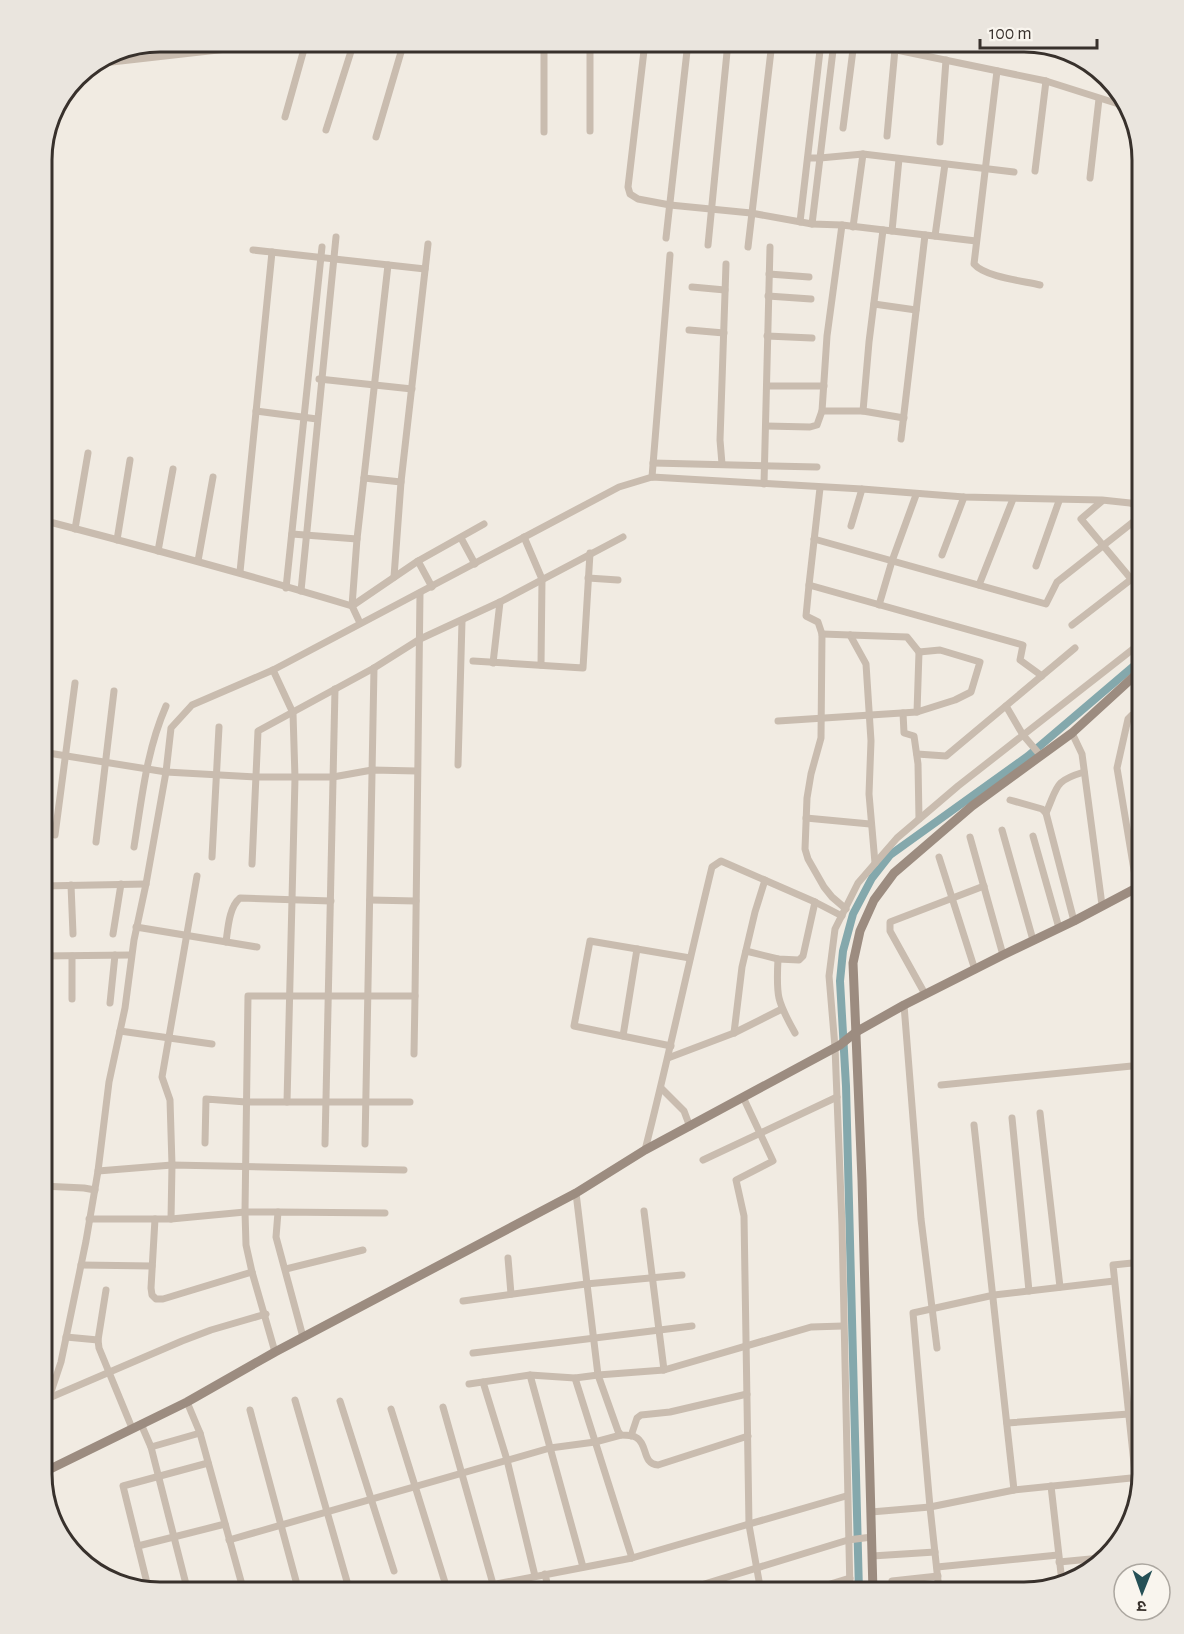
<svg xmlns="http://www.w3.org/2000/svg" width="1184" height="1634" font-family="'Alegreya Sans','Noto Sans Devanagari',sans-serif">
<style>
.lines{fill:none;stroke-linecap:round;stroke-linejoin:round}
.canal{stroke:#84a8ac;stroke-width:8}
.street{stroke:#c9bcaf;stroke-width:7}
.secondary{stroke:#9c8c80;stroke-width:9}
.rim{fill:none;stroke:#38312c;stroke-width:3}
</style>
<rect width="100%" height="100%" fill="#f1ebe2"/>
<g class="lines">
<polyline class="canal" points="859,1592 846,1086 840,981 843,951 853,914 872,878 890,855 1028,756 1142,659"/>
<g class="street">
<polyline points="544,42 544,132"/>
<polyline points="590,42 590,131"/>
<polyline points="645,42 628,187 630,194 638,199 670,205 751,213 812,224"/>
<polyline points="834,42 820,158 863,154 1014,172"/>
<polyline points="858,42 1046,81 1128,107"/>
<polyline points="1000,48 1001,42"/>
<polyline points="94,64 290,42"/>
<path d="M997,71L974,264C985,277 1023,281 1040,285"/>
<polyline points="285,117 306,42"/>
<polyline points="843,128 854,42"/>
<polyline points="326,130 354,42"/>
<polyline points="887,136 895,49"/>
<polyline points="376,137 404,42"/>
<polyline points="940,142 946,60"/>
<polyline points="808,158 820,158 812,224 842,225 976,241"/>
<polyline points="1035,171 1046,81"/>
<polyline points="1090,178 1099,99"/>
<polyline points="800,222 821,42"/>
<polyline points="842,225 827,336 822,411 863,411 904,418"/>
<polyline points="853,227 863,154"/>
<polyline points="892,231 899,159"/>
<polyline points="935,236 945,164"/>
<polyline points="666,238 688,42"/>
<polyline points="708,245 728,42"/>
<polyline points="748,247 772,42"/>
<polyline points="253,250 425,269"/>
<polyline points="769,274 809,277"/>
<polyline points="692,287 725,290"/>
<polyline points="768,296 811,299"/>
<polyline points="874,304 916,310"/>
<polyline points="689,330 724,333"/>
<polyline points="767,336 812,338"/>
<polyline points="319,379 412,389"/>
<polyline points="767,386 824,386"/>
<polyline points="256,411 317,419"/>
<polyline points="863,411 869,342 883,230"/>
<polyline points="766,426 810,427 817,425 822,411"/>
<polyline points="901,439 925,235"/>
<polyline points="653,463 817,467"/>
<polyline points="722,464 720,440 726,264"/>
<polyline points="652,477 670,255"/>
<polyline points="364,478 401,482"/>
<polyline points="42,482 48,447"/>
<polyline points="764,484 770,247"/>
<polyline points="1102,501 1081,519 1142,592"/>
<path d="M42,520C146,547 249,575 352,606L418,561L484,524"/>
<polyline points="851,526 862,489"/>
<polyline points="75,529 88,453"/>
<polyline points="292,534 357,539"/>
<polyline points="524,537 542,579 541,665"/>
<polyline points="461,538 475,564"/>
<polyline points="814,539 1046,604 1057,582 1142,515"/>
<polyline points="117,540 130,460"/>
<polyline points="158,551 173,469"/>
<polyline points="942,555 964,497"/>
<polyline points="198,561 213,477"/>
<polyline points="418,561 432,587"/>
<polyline points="1036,566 1059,501"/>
<polyline points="240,572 272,252"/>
<polyline points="394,577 401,482 428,244"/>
<polyline points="588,578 618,580"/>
<polyline points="809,585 820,488"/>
<polyline points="979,585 1013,499"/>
<polyline points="286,588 322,247"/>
<polyline points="301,591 336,237"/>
<polyline points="879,605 892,561 916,495"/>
<polyline points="360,623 352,606 357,539 388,265"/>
<polyline points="1072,625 1142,571"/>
<polyline points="850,635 866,664 871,741 869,794 875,863"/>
<polyline points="473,661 583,668 590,553"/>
<polyline points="493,663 500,602"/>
<polyline points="273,670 293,713 295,778 287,1102"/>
<polyline points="1006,706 1023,735 1041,756"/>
<polyline points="917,712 919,652"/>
<polyline points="903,713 904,733 914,736 918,764 919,819"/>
<polyline points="778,721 917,712 955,700 971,692 980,662 940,650 919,652 907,637 822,634"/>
<polyline points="1072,733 1082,754 1102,905"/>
<polyline points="42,752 166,772 256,777 333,777 372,770 417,771"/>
<polyline points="917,754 946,756 1075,648"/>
<polyline points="458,765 462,621"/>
<polyline points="1141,799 1142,783"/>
<polyline points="1010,800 1042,809 1046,813 1074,921"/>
<path d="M1046,813C1058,786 1054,781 1084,772"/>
<polyline points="806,818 870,824"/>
<polyline points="1002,830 1033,940"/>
<polyline points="55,835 75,683"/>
<polyline points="1033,836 1059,928"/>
<polyline points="970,837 1003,955"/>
<polyline points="96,842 114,691"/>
<path d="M134,847C142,798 146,752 166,706"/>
<polyline points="212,857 219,727"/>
<polyline points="939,857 975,970"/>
<polyline points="252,864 258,731 374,668 420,639 500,602 623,537"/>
<polyline points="71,885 73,934"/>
<polyline points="42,886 146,884"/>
<polyline points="1137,888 1117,768 1128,719 1132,715 1142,716"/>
<polyline points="370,900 416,901"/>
<polyline points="846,909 832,897 824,887 808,859 805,849 807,798 811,774 821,738 822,634 818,622 806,616 809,585 1023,645 1020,660 1042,676"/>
<polyline points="136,927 257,947"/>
<polyline points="113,934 121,884"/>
<path d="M226,942C228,928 229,907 240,898L331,901"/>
<polyline points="746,951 778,959 799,960 803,956 815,902"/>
<polyline points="42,956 131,955"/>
<polyline points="72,956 72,999"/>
<path d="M778,959C776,996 777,1001 795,1033"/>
<polyline points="925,994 890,931 890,922 984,886"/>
<polyline points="110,1003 115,955"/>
<polyline points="904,1005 921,1219 937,1348"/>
<polyline points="120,1031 212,1044"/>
<polyline points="734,1033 742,967 755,912 765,880"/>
<polyline points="623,1036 637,949"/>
<polyline points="671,1046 574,1026 590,941 690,958"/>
<polyline points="414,1054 415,996"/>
<polyline points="668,1058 734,1033 782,1009"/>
<polyline points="941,1085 1142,1065"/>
<polyline points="661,1088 684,1111 690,1127"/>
<polyline points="743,1097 773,1161 736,1180 744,1216 749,1525 761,1592"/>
<polyline points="1040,1113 1060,1287"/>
<polyline points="1012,1118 1029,1291"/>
<polyline points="974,1125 1014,1490"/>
<polyline points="205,1143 206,1099 246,1102 410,1102"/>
<polyline points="325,1144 335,689"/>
<polyline points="365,1144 374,668"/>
<polyline points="42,1150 48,1108"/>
<path d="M645,1150C669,1056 689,961 712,867L721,861L815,902L842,916"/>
<polyline points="703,1160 837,1097"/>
<polyline points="98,1171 172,1165 404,1170"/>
<polyline points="42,1186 84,1188 95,1190"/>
<polyline points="644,1211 664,1370"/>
<polyline points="89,1219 171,1219 245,1212 278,1212"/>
<polyline points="155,1219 151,1288 152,1295 156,1299 163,1299 252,1272"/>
<polyline points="171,1219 172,1165 170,1100 162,1077 197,876"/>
<polyline points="508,1258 511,1294"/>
<polyline points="81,1265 152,1266"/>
<polyline points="286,1269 363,1250"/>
<polyline points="106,1290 98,1340 99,1348 132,1428"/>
<polyline points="463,1301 586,1284 682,1275"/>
<polyline points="66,1337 98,1340"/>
<polyline points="303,1337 276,1237 278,1212 385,1213"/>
<polyline points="275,1352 252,1272 246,1245 245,1212 248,996 415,996 420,593"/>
<polyline points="473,1353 692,1326"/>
<polyline points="530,1375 583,1567"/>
<polyline points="575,1378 632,1558"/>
<polyline points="483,1382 507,1460 535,1576"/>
<polyline points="469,1384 530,1375 575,1378 598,1375 576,1193"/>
<polyline points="49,1398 182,1341 211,1330 266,1314"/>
<polyline points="295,1400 350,1592"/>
<polyline points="340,1401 394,1571"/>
<polyline points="187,1402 200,1433 244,1592"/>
<polyline points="42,1405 49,1398 61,1362 86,1241 98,1171 109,1082 125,1008 134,940 146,884 166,772 171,728 192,705 273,670 619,487 652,477 862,489 964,497 1102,500 1130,503 1142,508"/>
<polyline points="443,1407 493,1584"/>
<polyline points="391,1409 448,1592"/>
<polyline points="250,1410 299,1592"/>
<polyline points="1007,1423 1129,1414"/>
<polyline points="141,1424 151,1447 188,1592"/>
<polyline points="631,1436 637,1418 641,1415 670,1412 747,1394"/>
<path d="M748,1436L658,1465C642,1464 648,1445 637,1438C633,1435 625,1435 621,1435L618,1431L598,1375L664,1370L811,1327L843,1326"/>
<polyline points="151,1447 200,1433"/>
<polyline points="1051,1486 1062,1582"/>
<polyline points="1137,1492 1113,1265 1142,1262"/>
<polyline points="871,1512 930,1507 1014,1490 1141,1477"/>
<polyline points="229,1540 550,1448 595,1442 621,1435"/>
<polyline points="138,1546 225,1524"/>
<polyline points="872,1556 935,1552"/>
<polyline points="1059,1562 1101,1558"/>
<polyline points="937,1567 1058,1555"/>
<polyline points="545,1574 549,1592"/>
<polyline points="892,1581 938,1576"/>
<polyline points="939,1590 930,1507 913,1313 994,1295 1114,1281"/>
<polyline points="149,1591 123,1486 208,1463"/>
<polyline points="455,1592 632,1558 846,1496"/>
<polyline points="671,1592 685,1590 848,1540 872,1537"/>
<polyline points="804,1592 850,1578"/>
<polyline points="850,1592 842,1225 835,1047 829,976 835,929 858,883 897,838 958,786 1142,642"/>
</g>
<g class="secondary">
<polyline points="42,1473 187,1402 275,1352 576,1193 645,1150 840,1045 856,1032 904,1005 1003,955 1074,921 1142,885"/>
<polyline points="873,1592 862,1180 853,963 860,931 874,900 894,873 972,806 1072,733 1142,669"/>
</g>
</g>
<path d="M0 0H1184V1634H0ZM160 52H1024A108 108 0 0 1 1132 160V1474A108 108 0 0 1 1024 1582H160A108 108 0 0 1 52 1474V160A108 108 0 0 1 160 52Z" fill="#eae5de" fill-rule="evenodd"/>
<path class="rim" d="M160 52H1024A108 108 0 0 1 1132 160V1474A108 108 0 0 1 1024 1582H160A108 108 0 0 1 52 1474V160A108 108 0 0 1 160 52Z"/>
<g transform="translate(1142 1592) rotate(181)"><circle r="28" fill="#f9f5ee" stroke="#aca7a0" stroke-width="1.5"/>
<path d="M0-4.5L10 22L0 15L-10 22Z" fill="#255056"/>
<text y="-9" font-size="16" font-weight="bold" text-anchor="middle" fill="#38312c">उ</text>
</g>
<path d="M980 39v9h117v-9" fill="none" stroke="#38312c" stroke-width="3"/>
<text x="989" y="39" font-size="18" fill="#38312c" stroke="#f9f5ee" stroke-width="4.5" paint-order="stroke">100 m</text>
</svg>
